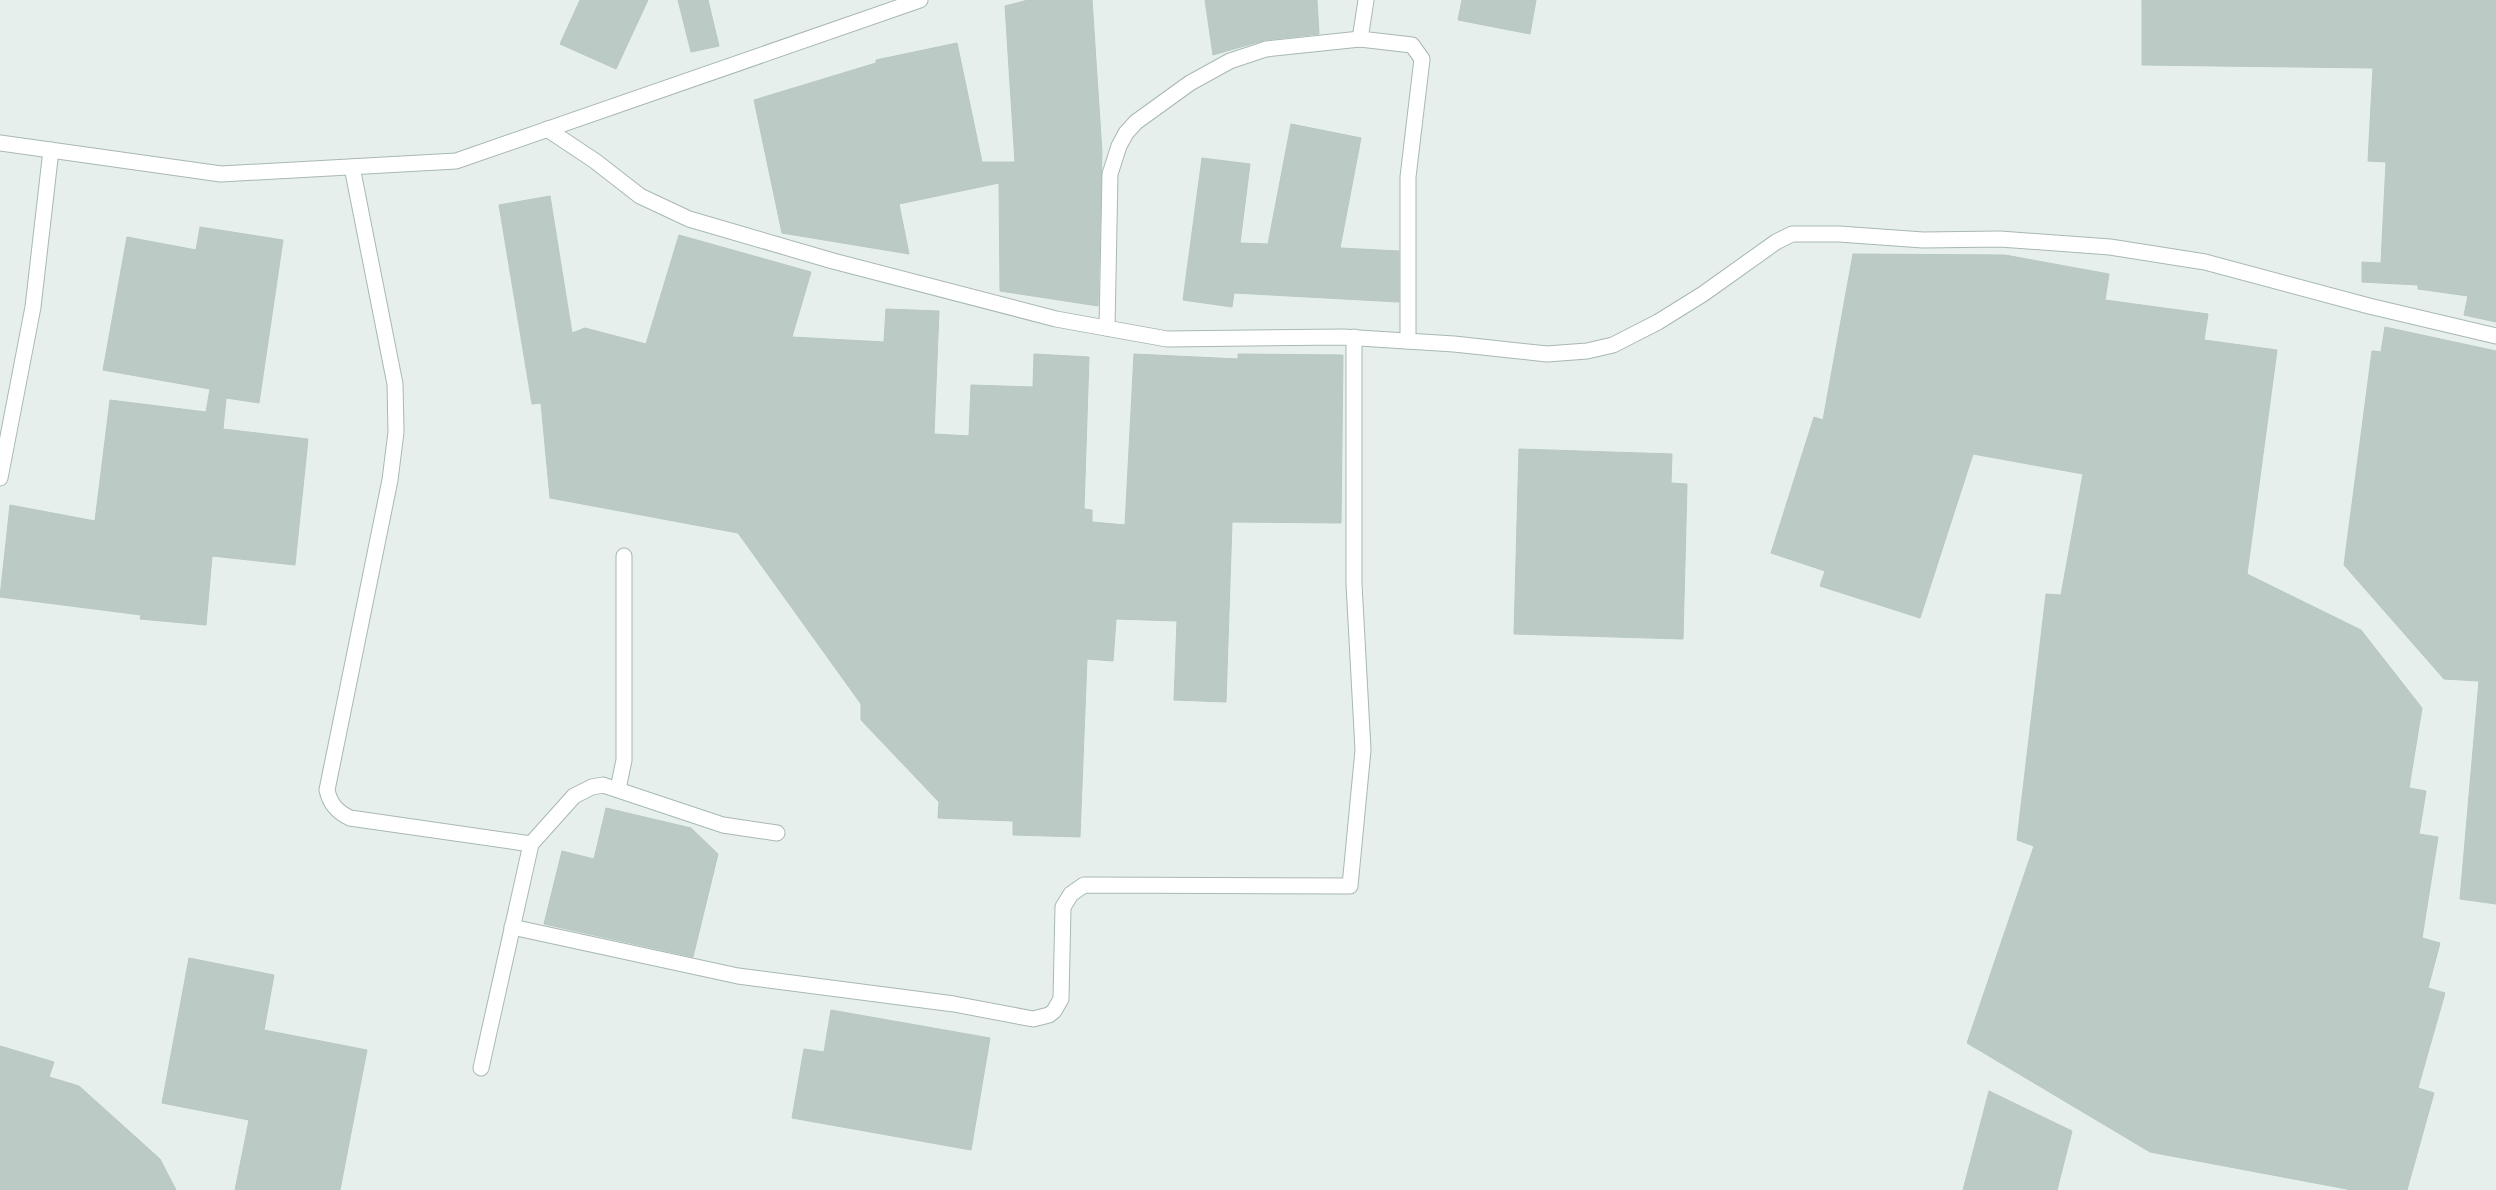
<svg xmlns="http://www.w3.org/2000/svg" width="2496" height="1190" font-family="Montserrat,sans-serif">
<style>
.building{fill:#bbcac4;stroke:#b8c9c2}
.lines{fill:none;stroke-linecap:round;stroke-linejoin:round}
.minor-casing{stroke:#a8b8b2;stroke-width:17}
.minor{stroke:#fff;stroke-width:15}
</style>
<rect width="100%" height="100%" fill="#e6efeb"/>
<g class="building">
<polygon points="580,0 648,0 616,69 560,44"/>
<polygon points="678,0 708,0 719,46 691,52"/>
<polygon points="1028,0 1092,0 1102,152 1098,306 1000,291 999,183 899,204 909,254 782,233 754,100 876,63 876,60 957,43 982,162 1015,162 1005,6"/>
<polygon points="1205,0 1317,0 1319,34 1265,40 1213,55"/>
<polygon points="1462,0 1536,0 1530,34 1458,20"/>
<polygon points="2142,0 2496,0 2496,322 2464,315 2468,296 2418,289 2418,285 2362,282 2362,262 2381,263 2386,162 2368,161 2373,68 2142,65"/>
<polygon points="1291,124 1361,138 1340,248 1399,251 1399,302 1234,293 1232,307 1183,300 1202,158 1250,164 1240,243 1268,244"/>
<polygon points="550,196 572,333 585,328 646,344 679,235 811,272 792,337 884,342 886,309 939,311 934,434 969,436 971,385 1033,387 1034,354 1089,357 1084,509 1092,510 1092,522 1125,525 1134,354 1238,359 1238,354 1343,355 1341,523 1232,522 1226,702 1174,700 1177,621 1116,619 1113,661 1087,659 1080,837 1013,835 1013,821 938,818 939,802 861,720 861,704 738,533 550,498 541,403 532,404 499,205"/>
<polygon points="200,227 283,240 259,403 226,398 223,429 308,439 295,565 212,556 206,625 140,619 141,615 0,597 10,505 95,521 110,400 206,412 210,389 103,370 127,237 196,250"/>
<polygon points="1853,254 2005,255 2109,274 2105,300 2208,314 2204,340 2277,350 2247,574 2361,630 2422,708 2409,788 2426,791 2419,834 2438,837 2422,938 2440,943 2428,988 2445,993 2418,1088 2434,1093 2407,1190 2352,1190 2150,1152 1967,1043 2034,846 2017,840 2046,594 2061,595 2083,474 1973,454 1920,618 1820,586 1825,571 1771,553 1814,417 1823,420"/>
<polygon points="2385,327 2496,351 2496,904 2460,899 2479,681 2444,679 2344,565 2372,351 2381,352"/>
<polygon points="1519,449 1672,454 1671,483 1687,484 1683,639 1514,634"/>
<polygon points="606,808 691,828 718,854 693,957 544,924 562,851 594,859"/>
<polygon points="189,958 274,975 264,1030 367,1050 340,1190 235,1190 249,1120 162,1103"/>
<polygon points="831,1010 990,1038 971,1150 792,1118 804,1049 824,1052"/>
<polygon points="0,1046 54,1062 49,1077 79,1086 160,1159 176,1190 0,1190"/>
<polygon points="1989,1091 2072,1131 2057,1190 1963,1190"/>
</g>
<g class="lines">
<defs>
<g id="minor">
<polyline points="1366,0 1360,39 1412,45 1422,59 1408,177 1408,341"/>
<polyline points="547,129 595,161 640,196 689,219 833,261 1056,319 1167,339 1343,337 1454,344 1547,354 1587,351 1613,345 1658,322 1703,294 1776,242 1792,234 1839,234 1923,240 2000,239 2110,247 2205,262 2369,306 2496,336"/>
<polyline points="0,143 221,174 456,161 920,0"/>
<path d="M352,167L395,384L396,432L390,480L327,790C330,804 337,812 350,818L531,844"/>
<polyline points="1107,328 1110,174 1119,146 1126,133 1136,122 1190,83 1230,61 1266,49 1360,39"/>
<polyline points="0,478 33,307 51,150"/>
<polyline points="618,789 624,760 624,556"/>
<polyline points="512,927 738,976 954,1004 1033,1019 1049,1015 1054,1011 1061,999 1063,907 1071,894 1084,885 1350,886 1363,750 1354,584 1354,337"/>
<polyline points="481,1068 531,844 574,796 592,787 603,785 723,825 777,833"/>
</g>
</defs>
<use href="#minor" class="minor-casing"/>
<use href="#minor" class="minor"/>
</g>
</svg>
